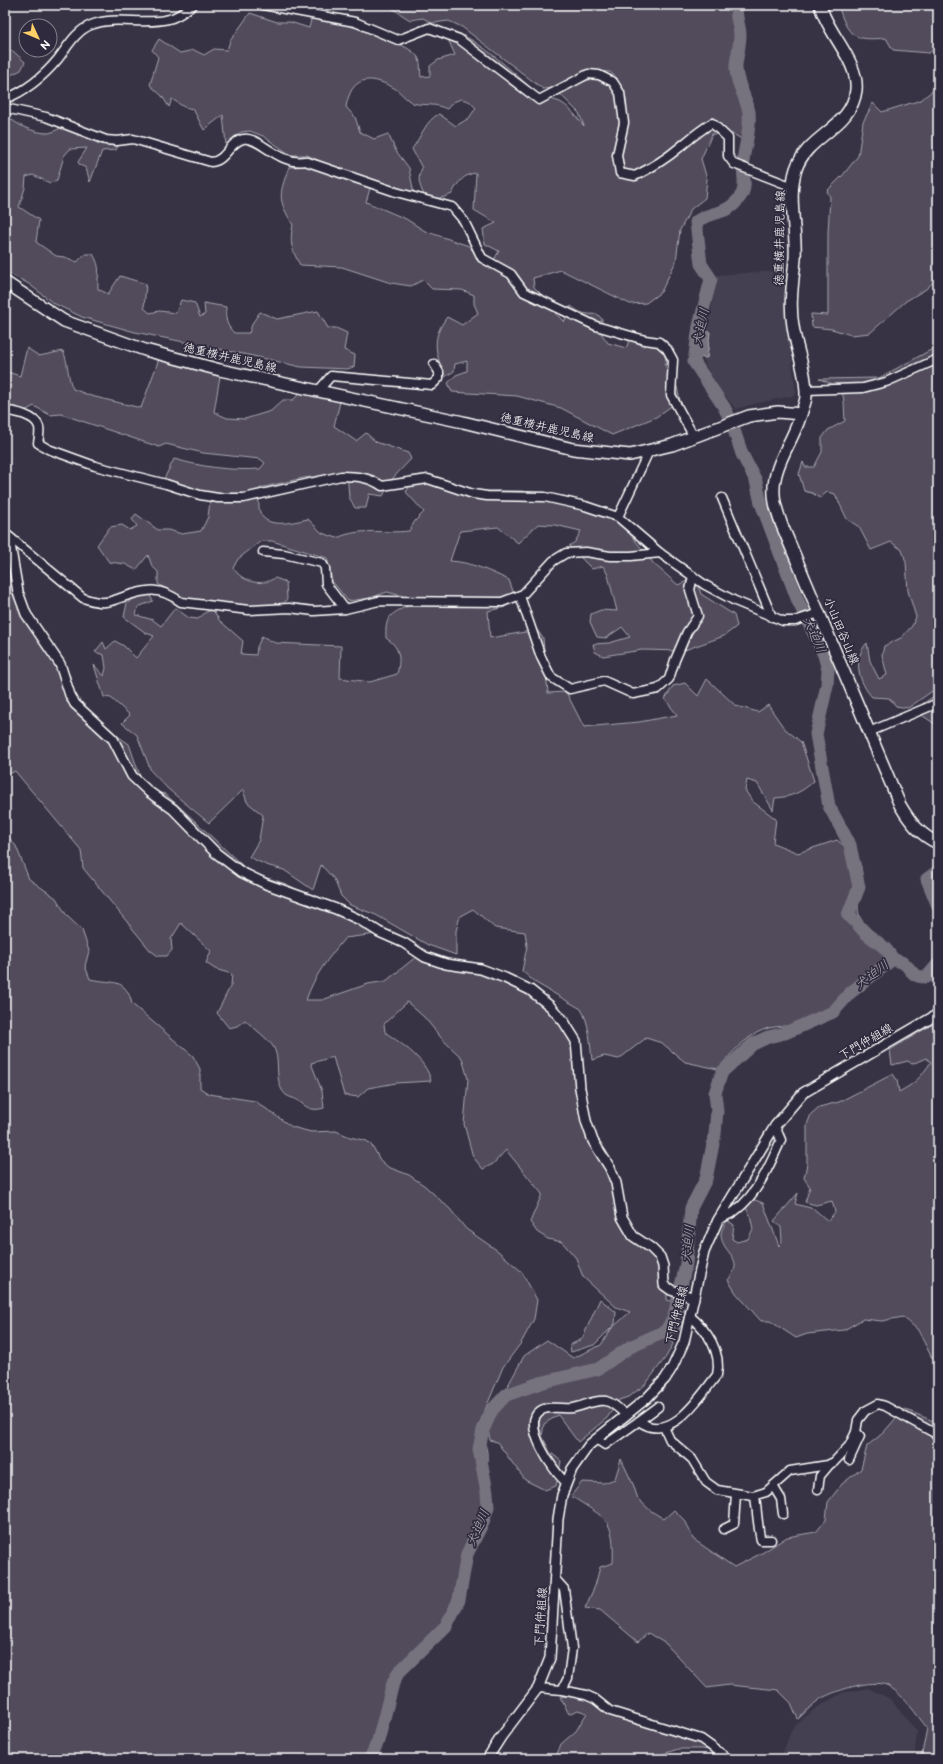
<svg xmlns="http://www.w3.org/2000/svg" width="943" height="1764" font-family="'Balsamiq Sans','Klee One',sans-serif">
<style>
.built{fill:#444051}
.green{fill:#514c5c;stroke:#a8a6ae}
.water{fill:#76737f;stroke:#adabb2}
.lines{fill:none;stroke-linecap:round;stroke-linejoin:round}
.river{stroke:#76737f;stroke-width:13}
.minor-casing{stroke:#fff;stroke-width:11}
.tertiary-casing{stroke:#fff;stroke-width:12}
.secondary-casing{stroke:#fff;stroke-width:14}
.minor{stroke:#2f2a3d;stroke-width:8}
.tertiary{stroke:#2f2a3d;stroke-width:9}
.secondary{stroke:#2f2a3d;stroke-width:11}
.labels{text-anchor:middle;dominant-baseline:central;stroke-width:3.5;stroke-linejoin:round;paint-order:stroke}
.street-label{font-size:12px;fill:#fff;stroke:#2f2a3d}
.water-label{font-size:13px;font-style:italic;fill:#b4b2b9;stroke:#2f2a3d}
</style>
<rect width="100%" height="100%" fill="#373345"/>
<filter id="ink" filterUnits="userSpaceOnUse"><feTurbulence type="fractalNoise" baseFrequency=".025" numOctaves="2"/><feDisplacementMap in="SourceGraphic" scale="8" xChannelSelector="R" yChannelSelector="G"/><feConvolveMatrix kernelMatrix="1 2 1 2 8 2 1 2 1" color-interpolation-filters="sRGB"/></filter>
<g filter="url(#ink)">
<g class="built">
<polygon points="790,270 788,334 796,392 792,396 753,404 736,409 720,390 708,370 702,356 703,316 710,317 717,275"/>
<polygon points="868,1688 890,1699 917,1732 914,1759 780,1759 793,1727 815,1709 842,1693"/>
</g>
<g class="green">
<path d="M387,5H729L734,22L736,37L732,64L744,110L743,140L733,134H712L701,159L707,179L705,198L691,209L680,230L676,261L661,292L646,303L630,304L561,270L533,278L534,287L542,295L551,309L564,322L571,306C579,313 586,315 597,314L602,319L601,333L608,343L626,348L630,339L643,346L655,343L664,351L667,365L664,364L676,383L680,400L656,417L612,435L561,408L517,396L452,392L448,383L456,375L467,371V361L455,364L454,371L445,377C436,354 430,339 447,317L462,325L478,313L474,304V295L462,290L432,289L423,280L411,286L391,283L342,267L300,265C292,250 289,243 293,225C277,198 279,195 289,167L315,166L371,185L366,202L406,219L425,231L469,246L473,251L483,253L494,260L499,251L485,244L483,229L496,223L474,210L476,173C464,174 457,183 452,194C441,199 435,200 424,195C419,184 417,179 422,168L412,149C421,137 426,120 439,114L456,126L469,118L476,108L469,101L461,99L453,102L447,109C442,107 437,105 432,105C426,104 418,105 413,103C406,100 400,91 394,88C369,74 351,77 346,107L355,117L360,132L374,139L388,134L396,151L409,168L414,194L353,173L339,170L307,155H291L263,136L250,131L241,132L226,145L223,115L204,130L193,109L184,107L172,99L169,107L162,96L150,85L158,57L152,50L159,39L180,53L194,50L204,55L214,49L227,50L230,41L250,13L277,22H290L309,28L312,16C331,20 412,41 419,59C421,64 420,72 421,77L430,76V66L438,60L455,55L444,30C473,31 515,75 537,93C543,98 553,99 560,102C570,107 577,118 584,126L579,113L559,93C583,81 591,76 618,79L610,72L585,71L553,88L543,89L462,27L449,21L432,23L423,18L410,20Z"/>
<path d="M838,5H938V45L929,53L893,50L886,38C854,41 848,37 838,5Z"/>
<polygon points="5,51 13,51 25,62 21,70 5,78"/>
<polygon points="938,86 938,278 926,289 906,301 870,333 851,335 832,329 812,327 811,314 828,315 828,233 830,197 827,191 843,175 858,156 863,122 873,103 882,112 921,100"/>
<path d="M5,114C16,125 33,133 49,133C54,132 60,128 64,126L99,144L118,146L116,150L102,151L90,182L86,168L80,165L78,162L87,148L70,149L64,156L57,180L50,183L33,175L26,177L25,188L19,207L39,220L36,242L56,256L65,257L77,262L85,254H93C102,269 97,273 98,289L108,294L120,276L146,284L144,308L150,313L159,311L176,313L181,300L195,303L200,317L205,314L204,303L226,307C225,318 226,325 234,333H249L253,322L260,312L277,319L318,311L328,328H336L347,333L344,350L355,355L354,367L347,369L301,367L258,357L135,332L82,317L53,303L29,284L5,271Z"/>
<path d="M938,346V687L908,708L896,706L889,698L872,697C859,683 852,659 867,643L870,661L879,679L887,675L882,655L884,646L901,638L912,626L916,617L908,591L906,562L902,550L891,542L871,550L859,527L847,519L835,494L827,492L820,498L812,493L804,491L799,474L803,462L805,467H814L822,452V438L828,430L845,421C843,394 848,388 819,379L879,378Z"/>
<path d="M27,348L39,356L63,351C69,364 67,377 73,389L91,396L141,408L159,359L220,376L214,412L227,418L245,419L271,411L283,400H293L300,393L340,402L334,426L356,441L366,433L376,442L408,453L411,459L392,479L383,496L369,494L366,508H355L349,497L347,473L303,478L260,488C260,494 258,502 259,508C262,531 293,522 308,519L322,533L337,538C361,527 384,534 409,531L415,521L424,512L406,492L415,477L476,491H521L564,496L589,502L608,513L626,529L654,564L678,585L689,580L697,583L701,594L734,615L737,626L724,636L682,651L642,650L603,656L595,652L593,644L609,643L630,637L622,627L606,638L597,637L590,622L591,614L601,610L617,611L608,575L603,566L592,569L569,546L575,542L581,531L555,525L538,524L518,543L498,527L460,531L450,561C471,562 489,571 509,580L514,594L505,607L488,611L490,638L537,630L543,638L548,693L566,692L584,727L639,722L677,715L665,699L673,686L685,683L698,696L707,679L736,706L758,712L768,705L784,728L801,742L814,781C802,792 792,797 775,798L773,810L757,783L747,780L745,790L752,801L776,819L773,843L798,853L837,840C863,862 864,861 860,895C859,900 857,909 859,914C865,937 884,934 893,952L890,961C866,973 849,990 835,1013L815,1014L810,1026C797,1026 783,1025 769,1028C749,1033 731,1053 718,1069L685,1062L662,1043L646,1038L619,1059L604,1056L592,1060C590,1043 590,1024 581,1009L536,983L522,971L527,946L525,932L495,928L473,909L460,916L456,931V955L428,945L376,915L350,905L341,896L334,879L321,865L313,890L284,870L266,865L249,857L259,840L263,815L247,802L243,790L209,823L168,789L151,771L137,735L122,723L130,715L111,698L104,697L94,665L104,676L106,668L104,655L95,652L103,642L106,649L115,641L124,646L136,658L154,636L146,633L124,617L127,603L140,595L149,594L153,601L138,607L136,615L153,620L161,626L175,608L189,618L198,619L206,612L213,610L219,620L243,641L241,654L256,655L257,647L262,636L275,643L341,646L340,678L370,682L397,674C401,658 400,647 386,638C385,618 389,614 408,606L403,596L387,592L370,598L348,601L332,581L327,558L272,541H261L238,559L233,568C243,582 260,587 275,578L286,582L287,599L278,612L184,599L158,584V572L152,566L148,555L136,570L125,564L109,562L97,545L110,527L122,525L130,530L137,526L132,519L136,514L158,530H168L182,534L201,531L208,517L210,501L206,495L163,481L174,459C202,467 231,471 260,469L265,463L260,459L203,453L166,444L159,447L61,414L50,415L34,406L23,412L5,407V371L20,376Z"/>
<path d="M5,531L16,554L26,604L70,676V688L81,704L102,725L129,744L141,779L155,792L165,794L181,808L244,867L258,875L286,884L384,933L345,938C329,957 314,976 306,1000H322L368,984L386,981L422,952L493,980L520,986L548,1000L568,1016L579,1039L586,1130L609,1165L626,1223L655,1248L667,1285V1300L681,1304L686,1314L678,1332L666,1333L673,1344L666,1357L645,1385L628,1397L619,1400L607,1418L578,1442L558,1415L544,1424L542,1436L550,1452L561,1461L556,1486L545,1490L525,1480L497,1442L490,1440L487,1424L524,1356L547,1340L573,1358L601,1345L611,1329L630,1312L616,1307L583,1277L576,1258L562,1242L548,1239L537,1232L530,1222L542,1194L506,1150L493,1164L483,1169L473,1157L464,1124L468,1079L462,1058L443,1040L424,1017L407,1002L384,1024L385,1032C403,1045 426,1059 431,1081L396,1083L368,1088L358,1097L344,1095L333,1057L311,1063L322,1091L324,1108C314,1111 308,1109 300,1102C296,1098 290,1098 286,1095C273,1083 281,1062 274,1048C270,1040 252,1027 245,1020L237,1026L229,1028L217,1013L231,985L232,974L215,969L206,963L211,951L181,923L171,939L172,950L167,956H158L150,950L83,868L81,850L15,771L5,776Z"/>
<polygon points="938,693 938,726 914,710"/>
<path d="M5,833L16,846L29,879L56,898L67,916L82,930L89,951L85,966L90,979C112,984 126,977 132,1004L193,1056L200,1069V1088L209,1094L255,1101L292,1127L311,1132L336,1131L350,1137L367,1141L373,1147L380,1160L388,1167L409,1175L425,1186L450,1209L466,1229L498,1251L522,1272L537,1300L534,1319L521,1343L503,1367L480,1422L487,1452L488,1493L463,1582V1597L437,1635L407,1659L393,1688L387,1712L386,1732L366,1759H5Z"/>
<path d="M931,1025L936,1030L938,1028V1360L932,1358L918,1330L903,1317L882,1321L863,1319L844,1330L807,1334L796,1338L770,1321H761L736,1293L728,1280C747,1258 722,1254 721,1235C721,1230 725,1225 727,1220L734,1225L732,1239L737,1242L748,1239L753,1229L750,1215L746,1208L750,1198L763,1203L779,1246L782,1241L781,1227L774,1221L798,1193L795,1204L814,1209L828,1221L835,1212L832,1201L816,1205L805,1202L810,1187L804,1178L807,1164V1125L811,1114L819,1107L839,1102L893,1074L897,1080L899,1092C917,1082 920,1078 931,1062L926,1058L912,1064L908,1061L892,1065L890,1050Z"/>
<polygon points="600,1299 616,1312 615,1324 594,1345 571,1352 570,1345 582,1339"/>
<path d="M904,1409L938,1423V1759H921L927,1728C916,1714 905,1697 890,1687C876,1677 838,1690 824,1697C814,1702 806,1712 798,1719L791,1703L778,1690L729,1685L707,1688L666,1644L648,1633L638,1642L600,1610L585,1608L595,1586L600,1567L613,1563C615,1518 606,1519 571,1496L582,1482L604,1483L615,1479L621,1459L633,1484L638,1499L651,1511L664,1519L674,1510L686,1522L693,1539L734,1567L762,1553L787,1537L816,1532L826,1520L828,1502L842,1484L861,1469L867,1446L883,1433Z"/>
<polygon points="581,1695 605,1701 613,1709 728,1753 702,1749 678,1749 648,1759 555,1759 561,1744 576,1731 587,1713 578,1710 569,1714 560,1697"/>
</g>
<polygon class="water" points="703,331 710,332 707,358 699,357"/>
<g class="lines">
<g class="river">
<path d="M737,5C734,15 740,24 740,35C740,45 737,55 736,65C735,82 746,96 749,112C751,129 745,144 743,161C742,172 747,184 742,194C740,197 738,200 736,202C725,215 707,212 696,222L701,264L711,279L699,326L694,362L724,407L731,421L742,454L756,481L761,503L798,601L824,655L828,670L827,685L816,734L829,806L850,845L859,887L848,915C857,921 860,929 868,935C881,945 884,945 893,959"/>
<polyline points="938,871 927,879 938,906"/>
<path d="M893,959C897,961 903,962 906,965C913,973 915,978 927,977L938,964"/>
<polyline points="370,1759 378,1741 393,1683 398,1673 446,1626 459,1600 467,1554 483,1522 488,1507 487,1492 479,1449 483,1430 492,1410 506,1395 540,1383 598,1369 630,1347 666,1331 674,1316 686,1264 691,1208 706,1179 715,1134 717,1111 715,1093 722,1072 753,1044 768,1037 785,1033 833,1012 850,993 893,959"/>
</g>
<defs>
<g id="minor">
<path d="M263,5L355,22L398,40L429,28L459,39L539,100L588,74L599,75L613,82L620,93L624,123L617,155L620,173L635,176C651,168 666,159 680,147C691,138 700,130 712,123L728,138V156L734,164L793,187"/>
<path d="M5,99C26,91 44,76 58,59C68,46 76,31 91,25C116,15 143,26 169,19C178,17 186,10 193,5"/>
<path d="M5,108L46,117L106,140L117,141L133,139L211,162C226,161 229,142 243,139C258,135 279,166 305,161L396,192L452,207L464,221L482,258L511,274L524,292L596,326L645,340L659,342L667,349L673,360L671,395L694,437"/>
<polyline points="806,390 863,388 886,382 938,359"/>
<polyline points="318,391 331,376 432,385 439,378 439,372 434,364"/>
<path d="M5,411C15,411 36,416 39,427C40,432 39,438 38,443L48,449L95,466L166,484L200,495L218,498H244L341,476C356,476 369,477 382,486L428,479L473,494L487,496L545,497L585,506L618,517L660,553L705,585L735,601L783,621H795L819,613"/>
<polyline points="722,498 772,617"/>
<polyline points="618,517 649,451"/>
<path d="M5,533L83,598C90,600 97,603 105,602C111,602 117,599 123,597C147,589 159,586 181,602L249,610L289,608L314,611L345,609L379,601L502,602L523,594L553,561L566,553L586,552L610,556H631L660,553"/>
<polyline points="263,552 284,554 322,563 325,568 326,584 345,609"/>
<polyline points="520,596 541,657 551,677 570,689 604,681 633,694 658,689 669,679 675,660 687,632 698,616 690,590 693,576"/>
<polyline points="869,732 938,703"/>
<path d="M718,1220C723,1217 730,1215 735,1211C757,1195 770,1165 781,1140L775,1126"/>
<polyline points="639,1421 658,1407"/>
<polyline points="664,1427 670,1440 692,1459 706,1482 717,1490 753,1496 766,1492 790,1471 828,1465 834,1462 849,1446 856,1432 858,1420 865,1411 878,1404 885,1406 938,1435"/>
<path d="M596,1439L605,1445L639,1421C671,1445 700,1396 717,1375C722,1352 707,1330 690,1316"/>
<polyline points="849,1460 860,1436 856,1432"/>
<path d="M566,1482C553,1472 521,1424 540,1411C548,1405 563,1409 573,1408C584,1406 595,1399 606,1401C614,1403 620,1410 626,1415"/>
<polyline points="773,1486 781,1499 783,1514"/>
<polyline points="818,1489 820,1476 830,1464"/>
<path d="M755,1496C756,1502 759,1537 761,1540H771"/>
<polyline points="724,1529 734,1524 736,1494"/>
<polyline points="555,1579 564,1589 572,1648 568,1678 562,1690"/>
<polyline points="538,1688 562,1690 586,1695 595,1699 610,1711 701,1739 729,1759"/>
</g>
<g id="tertiary">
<polyline points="9,538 18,592 26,614 60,664 70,695 75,704 113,739 132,776 149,792 173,809 216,853 241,872 266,884 336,909 360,920 379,932 404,943 425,957 446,964 481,969 505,978 530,990 550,1006 564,1022 576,1041 580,1088 586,1121 593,1141 610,1168 616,1183 622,1217 633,1236 651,1248 660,1257 663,1266 664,1285 671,1290 694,1298"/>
<polyline points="487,1759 501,1737 538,1688 550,1658 558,1519 562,1495 572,1469 589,1445 647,1398 665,1379 672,1368 684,1342 704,1252 718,1220 775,1126 803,1093 938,1014"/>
</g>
<g id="secondary">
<path d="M820,5C827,33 859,61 856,90C852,128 807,135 796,169C787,197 797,230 795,259C793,281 789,304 793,326C796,349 807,373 806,397C805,405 801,412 799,420C791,444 772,467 774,494C774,504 778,513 781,523L900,805C910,822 920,835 938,843"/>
<polyline points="5,282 64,321 145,350 220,370 463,422 573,449 630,455 672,445 749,416 778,412 801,414"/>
</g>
</defs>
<use href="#minor" class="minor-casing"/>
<use href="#tertiary" class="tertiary-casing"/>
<use href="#secondary" class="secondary-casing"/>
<use href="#minor" class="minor"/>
<use href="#tertiary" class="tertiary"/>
<use href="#secondary" class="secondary"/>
</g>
</g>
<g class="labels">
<g class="street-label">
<text transform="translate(780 238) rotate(-89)">徳重横井鹿児島線</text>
<text transform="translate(230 358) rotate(13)">徳重横井鹿児島線</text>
<text transform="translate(547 428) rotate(13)">徳重横井鹿児島線</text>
<text transform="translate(841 631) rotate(67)">小山田谷山線</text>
<text transform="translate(866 1042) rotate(-30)">下門仲組線</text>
<text transform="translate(677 1315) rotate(-76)">下門仲組線</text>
<text transform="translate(541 1617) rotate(-86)">下門仲組線</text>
</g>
<g class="water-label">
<text transform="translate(701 327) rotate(-78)">犬迫川</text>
<text transform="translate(814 635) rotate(66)">犬迫川</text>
<text transform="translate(872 975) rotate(-37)">犬迫川</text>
<text transform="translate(688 1244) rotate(-84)">犬迫川</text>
<text transform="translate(478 1528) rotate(-67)">犬迫川</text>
</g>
</g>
<rect width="943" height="1764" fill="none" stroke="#2f2a3d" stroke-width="20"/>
<rect x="10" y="10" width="923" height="1744" fill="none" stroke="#fff" stroke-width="1.5" filter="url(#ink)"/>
<g transform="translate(38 38) rotate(134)"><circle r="19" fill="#2f2a3d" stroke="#827f8b"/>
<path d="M0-3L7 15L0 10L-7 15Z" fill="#ffd166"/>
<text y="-6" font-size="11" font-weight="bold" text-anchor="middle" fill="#ffffff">N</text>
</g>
</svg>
